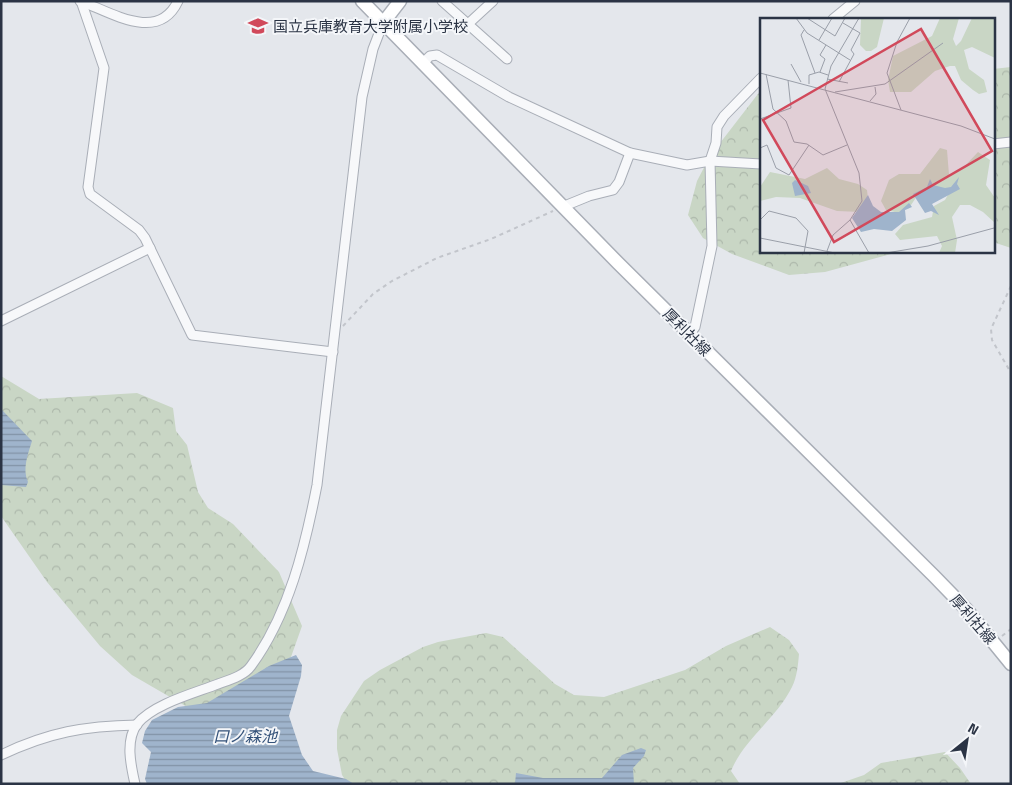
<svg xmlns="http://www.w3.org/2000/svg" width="1012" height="785" font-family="'Titillium Web','Noto Sans JP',sans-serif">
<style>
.forest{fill:url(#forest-crowns)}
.water{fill:url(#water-rules)}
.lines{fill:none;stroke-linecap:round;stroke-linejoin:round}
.street-casing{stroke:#a9aeb7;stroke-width:11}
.secondary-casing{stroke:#a9aeb7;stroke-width:15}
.path{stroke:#c2c5cb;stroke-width:2;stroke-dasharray:4 4;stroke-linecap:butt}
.street{stroke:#f7f8fa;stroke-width:9}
.secondary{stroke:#fff;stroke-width:12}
.labels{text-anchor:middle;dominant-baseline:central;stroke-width:4;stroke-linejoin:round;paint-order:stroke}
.poi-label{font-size:15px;fill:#2b3445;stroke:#f4f6f9;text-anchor:start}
.street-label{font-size:15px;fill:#2b3445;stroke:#f4f6f9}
.water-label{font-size:16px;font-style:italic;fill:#34527a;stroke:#f4f6f9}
.inset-road{fill:none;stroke:#9a9fa9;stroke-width:1}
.view{fill:#d1495b;fill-opacity:0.15;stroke:#d1495b;stroke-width:2.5}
.inset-edge{fill:none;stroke:#2b3445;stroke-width:2.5}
</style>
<defs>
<pattern id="forest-crowns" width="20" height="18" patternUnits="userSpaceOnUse" patternTransform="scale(1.25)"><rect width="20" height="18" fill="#c9d6c5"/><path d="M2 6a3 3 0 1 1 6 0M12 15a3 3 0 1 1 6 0" fill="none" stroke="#adb8ab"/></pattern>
<pattern id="water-rules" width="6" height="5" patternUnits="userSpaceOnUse" patternTransform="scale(1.25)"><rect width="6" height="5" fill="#9fb4cc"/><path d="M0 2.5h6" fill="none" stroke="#8293a7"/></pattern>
</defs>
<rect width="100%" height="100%" fill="#e4e7ec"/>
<g class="forest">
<polygon points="1011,67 1011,248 993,242 993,69"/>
<polygon points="761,90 761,251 902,251 825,272 789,275 732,254 703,238 688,215 697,181 710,156"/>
<polygon points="1,376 39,399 137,393 173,408 176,431 187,445 198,492 208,508 233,524 279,572 302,626 286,671 201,715 132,675 100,646 47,582 1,516"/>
<path d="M770,627L789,640L799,654C798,665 797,677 792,687C776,719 744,739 731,771L740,784H348L342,775L337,749V730L341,716L364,681L380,670L423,647L438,642L486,633L503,637L555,684L574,695L604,697L685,670L726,646Z"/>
<polygon points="945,752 960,768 971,784 838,784 864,775 881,763"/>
</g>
<g class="water">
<path d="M1,409L32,441C28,454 22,469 28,482L26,487L1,485Z"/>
<polygon points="296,655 302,665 301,676 289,716 302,755 313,771 346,779 354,784 147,784 145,779 151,752 142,743 145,731 152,720 178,707 207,703 269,666"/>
<polygon points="641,748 646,750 644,756 633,768 634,784 515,784 516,773 543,778 602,778 622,755"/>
</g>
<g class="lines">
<defs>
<g id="street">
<path d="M80,1C109,11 158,44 178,1"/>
<polyline points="81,1 104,68 88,187 90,194 139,230 145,238 192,335 333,352"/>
<polyline points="442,1 507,59"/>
<polyline points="833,19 855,1"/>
<polyline points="468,24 493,1"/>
<polyline points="422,64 430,56 437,55 509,97 630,153 687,165 710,161 761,164"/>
<polyline points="993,144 1011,142"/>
<polyline points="562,207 589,196 613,190 619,182 630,153"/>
<polyline points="1,321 150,248"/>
<polyline points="690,334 695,327 712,246 710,161 716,143 717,127 724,116 761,78"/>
<path d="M1,755C49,732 85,726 137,725"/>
<path d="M135,784C131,766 125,741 137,724C153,704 195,693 218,684C229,680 244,676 251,666C289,614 305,547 317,485L362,97L373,49L383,23"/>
</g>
<g id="secondary">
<polyline points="362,1 618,263 934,576 967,610 1011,664"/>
<polyline points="383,23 400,1"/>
</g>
</defs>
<use href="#street" class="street-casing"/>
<use href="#secondary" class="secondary-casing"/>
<g class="path">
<polyline points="1011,286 991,329 992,340 1011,373"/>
<polyline points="343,326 373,294 392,281 437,258 491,239 553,211"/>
<polyline points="1002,636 1011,629"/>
</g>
<use href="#street" class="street"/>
<use href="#secondary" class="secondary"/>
</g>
<defs>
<symbol id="school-bare" viewBox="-9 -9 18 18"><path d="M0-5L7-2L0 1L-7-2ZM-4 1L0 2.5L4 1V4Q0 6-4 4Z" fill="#d1495b" stroke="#f4f6f9" stroke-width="2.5" paint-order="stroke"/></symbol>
</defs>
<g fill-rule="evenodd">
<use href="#school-bare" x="244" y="12" width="28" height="28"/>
</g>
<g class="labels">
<g class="poi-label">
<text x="273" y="26">国立兵庫教育大学附属小学校</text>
</g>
<g class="street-label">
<text transform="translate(687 332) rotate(45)">厚利社線</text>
<text transform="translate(973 619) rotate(49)">厚利社線</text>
</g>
<g class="water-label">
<text x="245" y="736">口ノ森池</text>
</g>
</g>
<g transform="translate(760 18)">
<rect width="235" height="235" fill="#e4e7ec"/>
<path d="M101,0H124L117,29L111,33H106L100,27ZM180,0H199L193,21L196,28L201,23L212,0H235V40L212,29L204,32L209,51L224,62L227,74L219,76L213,72L201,62L195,48H190L175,53L151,74H130L128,62L133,38L172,18ZM180,130L187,132L189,157L201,152L218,134L230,142L226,167L235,180V205L223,194L210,187H200L192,199L197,222L195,235H179L182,228L177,218L140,222L135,216L143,207L172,199L174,188L185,182L189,175L157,178L149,190L139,195L126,192L121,183L129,162L139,156H160ZM67,150L79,161L98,166L107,172L108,181L101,194L77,193L40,180L16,179L0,183V169L10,154L45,161Z" fill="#c9d6c5"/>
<path d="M199,159L197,166L200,171L172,186L179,197L171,193L165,195L153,176L167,169L170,161L173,167L185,170L191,169ZM35,162L48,168L51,175L35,178L32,165ZM108,177L113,188L121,194H139L149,185L152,189L145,192L146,202L132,213L114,211L101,214L92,200Z" fill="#9fb4cc"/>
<path class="inset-road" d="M36,0L47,15L90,42M47,0L75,18L85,0M44,12L41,17L55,55M59,22L72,0M31,46L41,64M60,54L65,41L60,37L66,27M0,55L201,108L235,121M6,56L13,91L26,103L34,124L47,126L63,137L87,127M67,61L88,65M79,64L94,36L91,32L100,15L83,5M49,66V57L59,54L68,57M75,74L125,66L183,25M110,83L116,76L115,69M141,92L127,55L137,24L150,0M0,101L31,90L28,62M0,130L7,127L16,150L29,157L49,127M0,202L9,193L36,200L48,213L44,235M90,202L109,235M0,220L75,235M67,233L73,217L90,202L102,183L99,155L65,71L71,48L99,0M126,235L168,228L234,210"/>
<path class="view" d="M161,11L232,133L74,224L3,102Z"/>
<rect width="235" height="235" class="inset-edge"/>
</g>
<rect width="1012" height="785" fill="none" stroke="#2b3445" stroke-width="5"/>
<g transform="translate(967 740) rotate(30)" stroke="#f4f6f9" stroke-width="4" paint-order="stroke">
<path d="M0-4L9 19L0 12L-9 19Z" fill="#2b3445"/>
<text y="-8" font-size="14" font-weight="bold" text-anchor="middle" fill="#2b3445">N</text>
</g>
</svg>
